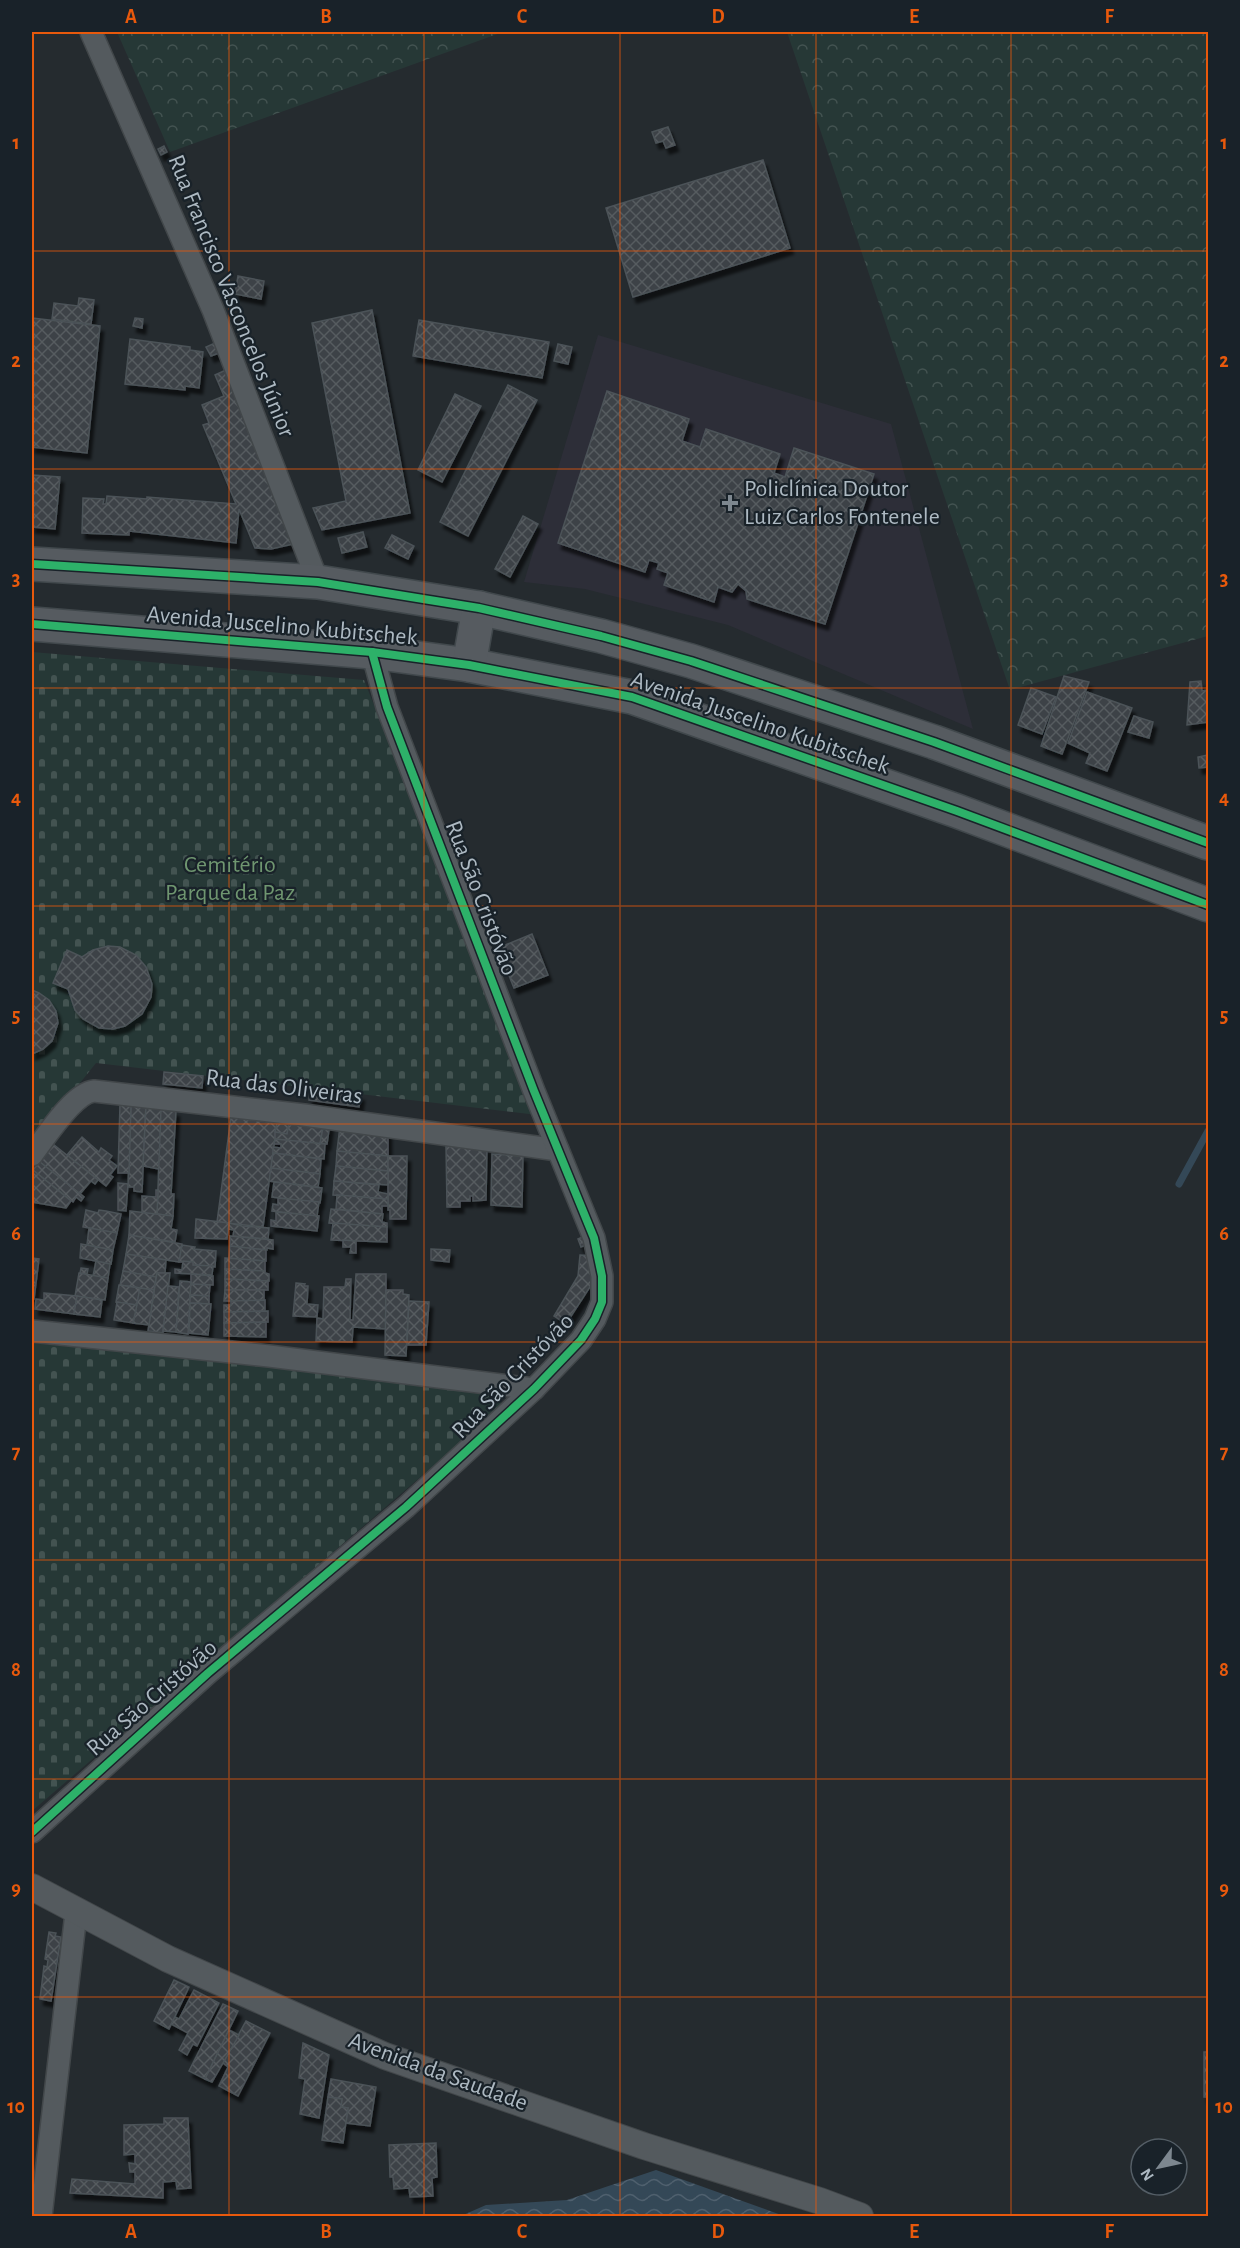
<svg xmlns="http://www.w3.org/2000/svg" width="1240" height="2248" font-family="'Alegreya Sans',sans-serif">
<style>
.medical{fill:#2d2e38}
.forest{fill:url(#forest-crowns)}
.cemetery{fill:url(#cemetery-stones)}
.water{fill:url(#water-waves)}
.lines{fill:none;stroke-linecap:round;stroke-linejoin:round}
.stream{stroke:#344857;stroke-width:7}
.building{fill:url(#building-cross-hatch);stroke:#4c5358;stroke-width:1.5;filter:url(#shadow)}
.minor-casing{stroke:#42474a;stroke-width:24}
.tertiary-casing{stroke:#42474a;stroke-width:28}
.primary-casing{stroke:#41484c;stroke-width:36}
.minor{stroke:#545a5e;stroke-width:21}
.tertiary{stroke:#545a5e;stroke-width:26}
.primary{stroke:#565b60;stroke-width:33}
.cycleway-casing{stroke:#192229;stroke-width:11}
.cycleway{stroke:#2db169;stroke-width:8}
.grid{fill:none;stroke:#e8590c;stroke-width:1.5;stroke-opacity:0.55}
.poi-dot{fill:#7d878f;stroke:#192229;stroke-width:2}
.labels{text-anchor:middle;dominant-baseline:central;stroke-width:4.5;stroke-linejoin:round;paint-order:stroke}
.street-label{font-size:24px;fill:#adb9c2;stroke:#192229}
.poi-label{font-size:24px;fill:#adb9c2;stroke:#192229;text-anchor:start}
.park-label{font-size:24px;fill:#6f9670;stroke:#192229}
.neatline{fill:none;stroke:#e8590c;stroke-width:2}
.grid-label{font-size:20px;text-anchor:middle;font-weight:bold;fill:#e8590c}
</style>
<defs>
<pattern id="forest-crowns" width="20" height="18" patternUnits="userSpaceOnUse" patternTransform="scale(1.5)"><rect width="20" height="18" fill="#263836"/><path d="M2 6a3 3 0 1 1 6 0M12 15a3 3 0 1 1 6 0" fill="none" stroke="#435351"/></pattern>
<pattern id="cemetery-stones" width="16" height="16" patternUnits="userSpaceOnUse" patternTransform="scale(1.5)"><rect width="16" height="16" fill="#263836"/><path d="M2 7V4a2 2 0 0 1 4 0v3zM10 15v-3a2 2 0 0 1 4 0v3z" fill="#435351"/></pattern>
<pattern id="water-waves" width="16" height="10" patternUnits="userSpaceOnUse" patternTransform="scale(1.5)"><rect width="16" height="10" fill="#344857"/><path d="M0 5q4-4 8 0t8 0" fill="none" stroke="#4f606e"/></pattern>
<pattern id="building-cross-hatch" width="8" height="8" patternUnits="userSpaceOnUse" patternTransform="scale(1.5)"><rect width="8" height="8" fill="#3d4246"/><path d="M0 0l8 8M0 8l8-8" fill="none" stroke="#565b5f"/></pattern>
<filter id="shadow"><feDropShadow dx="3.5" dy="6" stdDeviation="1.5" flood-color="#0009"/></filter>
</defs>
<rect width="100%" height="100%" fill="#252b2f"/>
<polygon class="medical" points="598,335 891,424 973,729 728,625 585,589 524,582"/>
<g class="forest">
<polygon points="117,32 503,32 170,152"/>
<polygon points="787,32 1208,32 1208,636 1010,690"/>
</g>
<g class="cemetery">
<polygon points="32,652 364,680 538,1115 96,1063 32,1143"/>
<polygon points="32,1343 496,1389 502,1407 32,1811"/>
</g>
<polygon class="water" points="656,2170 784,2216 461,2216 486,2205 567,2200"/>
<g class="lines">
<polyline class="stream" points="1179,1184 1208,1131"/>
</g>
<g class="building">
<polygon points="668,127 675,145 666,148 663,141 656,143 652,132"/>
<polygon points="164,146 167,152 161,155 158,149"/>
<polygon points="763,160 790,248 633,297 606,208"/>
<polygon points="238,276 264,281 261,299 235,294"/>
<polygon points="79,298 94,300 91,324 52,319 54,303 78,306"/>
<polygon points="372,310 410,513 322,530 313,508 346,501 312,323"/>
<polygon points="32,318 100,326 87,453 32,447"/>
<polygon points="135,318 143,319 142,328 133,326"/>
<polygon points="419,320 549,342 542,378 413,356"/>
<polygon points="130,339 190,347 190,350 203,352 199,388 185,386 185,390 125,384"/>
<polygon points="215,343 219,353 211,356 206,347"/>
<polygon points="558,344 572,347 568,364 554,361"/>
<polygon points="226,370 298,543 271,549 255,548 239,509 236,543 129,531 129,535 82,533 83,498 104,499 103,504 106,504 107,496 147,499 147,497 236,504 203,425 209,423 202,405 224,396 215,375"/>
<polygon points="508,385 537,400 468,536 440,522"/>
<polygon points="607,391 689,419 682,441 700,447 706,429 780,454 774,473 785,477 794,448 874,474 825,624 747,599 746,591 738,584 732,592 718,587 714,602 664,585 668,573 657,569 659,563 649,560 645,572 558,543"/>
<polygon points="455,394 481,406 442,482 418,470"/>
<polygon points="32,475 60,477 55,529 32,527"/>
<polygon points="523,516 538,524 510,577 495,569"/>
<polygon points="363,532 367,547 342,553 338,538"/>
<polygon points="392,535 414,546 408,559 385,548"/>
<polygon points="1064,676 1089,682 1062,754 1041,746"/>
<polygon points="1201,681 1202,691 1208,690 1208,722 1187,725 1190,682"/>
<polygon points="1031,688 1056,697 1042,734 1018,725"/>
<polygon points="1087,692 1132,708 1107,771 1086,763 1090,753 1068,743"/>
<polygon points="1134,716 1153,722 1149,738 1128,732"/>
<polygon points="1208,755 1208,767 1199,768 1198,757"/>
<polygon points="532,934 548,975 514,988 498,948"/>
<polygon points="108,946 120,947 136,955 146,967 152,984 151,997 142,1014 125,1026 113,1029 99,1028 83,1019 75,1010 68,989 53,983 67,950 82,957 93,950"/>
<polygon points="32,990 39,993 49,1000 56,1011 58,1023 52,1041 43,1049 32,1054"/>
<polygon points="164,1072 203,1076 202,1088 163,1084"/>
<polygon points="310,1089 361,1095 359,1107 309,1100"/>
<polygon points="131,1102 146,1103 142,1192 134,1191 134,1187 128,1187"/>
<polygon points="120,1104 131,1105 129,1173 118,1173"/>
<polygon points="146,1106 162,1108 159,1169 143,1166"/>
<polygon points="161,1109 176,1111 171,1194 174,1194 173,1216 157,1214"/>
<polygon points="231,1117 277,1123 263,1227 217,1222"/>
<polygon points="277,1123 289,1124 287,1134 275,1132"/>
<polygon points="289,1123 323,1127 320,1144 275,1139 275,1132 287,1134"/>
<polygon points="330,1123 327,1144 320,1144 323,1127"/>
<polygon points="340,1126 388,1130 388,1156 337,1151"/>
<polygon points="82,1137 99,1152 101,1148 112,1156 109,1160 117,1166 110,1175 113,1177 106,1186 67,1155"/>
<polygon points="275,1139 325,1144 324,1159 273,1153 273,1147 281,1148 281,1144 274,1144"/>
<polygon points="53,1144 98,1180 95,1184 91,1181 80,1194 40,1162"/>
<polygon points="446,1146 487,1147 486,1200 473,1201 473,1196 470,1196 470,1201 460,1201 460,1207 447,1207"/>
<polygon points="337,1151 388,1156 388,1171 336,1166"/>
<polygon points="273,1153 321,1159 320,1174 271,1168"/>
<polygon points="492,1154 523,1156 522,1207 491,1205"/>
<polygon points="388,1156 407,1156 406,1219 390,1219 390,1210 388,1210"/>
<polygon points="40,1162 84,1197 81,1201 76,1197 73,1202 33,1170"/>
<polygon points="336,1166 388,1171 388,1185 334,1181"/>
<polygon points="271,1168 320,1174 318,1187 269,1181"/>
<polygon points="33,1170 71,1201 66,1208 32,1202"/>
<polygon points="334,1181 379,1185 378,1192 388,1194 388,1199 333,1195"/>
<polygon points="274,1182 322,1188 320,1203 272,1197"/>
<polygon points="118,1183 128,1184 126,1211 118,1210"/>
<polygon points="156,1190 158,1190 157,1215 142,1213 142,1196 156,1197"/>
<polygon points="337,1195 388,1199 388,1206 382,1206 382,1214 336,1209"/>
<polygon points="278,1198 319,1202 317,1216 272,1211 273,1204 278,1205"/>
<polygon points="331,1209 383,1214 382,1222 387,1223 387,1227 329,1223"/>
<polygon points="86,1210 98,1213 99,1210 106,1211 121,1214 117,1233 83,1227"/>
<polygon points="130,1211 173,1216 171,1229 177,1230 175,1242 129,1235"/>
<polygon points="276,1212 319,1216 317,1231 271,1226 271,1220 276,1221"/>
<polygon points="196,1219 229,1223 227,1239 195,1238"/>
<polygon points="229,1223 242,1226 269,1228 268,1239 233,1236 234,1230 228,1229"/>
<polygon points="333,1223 387,1227 387,1242 331,1240"/>
<polygon points="89,1228 117,1233 113,1250 87,1245"/>
<polygon points="129,1235 182,1244 179,1262 126,1254"/>
<polygon points="230,1236 273,1240 273,1249 267,1248 267,1250 230,1246"/>
<polygon points="585,1236 588,1244 581,1247 578,1239"/>
<polygon points="343,1240 356,1241 356,1253 350,1253 351,1247 343,1247"/>
<polygon points="81,1244 113,1250 111,1264 80,1258"/>
<polygon points="182,1245 195,1247 194,1249 216,1251 215,1267 193,1265 193,1262 179,1262"/>
<polygon points="230,1246 266,1250 266,1261 229,1258"/>
<polygon points="431,1249 450,1250 449,1262 431,1260"/>
<polygon points="126,1254 166,1260 165,1273 157,1273 156,1277 123,1271"/>
<polygon points="580,1255 593,1256 593,1279 590,1287 566,1324 554,1316 578,1276"/>
<polygon points="32,1258 39,1259 34,1299 32,1299"/>
<polygon points="225,1258 265,1261 265,1271 225,1269"/>
<polygon points="96,1261 110,1264 108,1278 93,1276"/>
<polygon points="183,1261 193,1262 193,1265 213,1266 212,1275 175,1273 175,1269 182,1270"/>
<polygon points="81,1268 88,1269 87,1274 80,1273"/>
<polygon points="225,1269 265,1271 265,1273 269,1274 269,1281 225,1279"/>
<polygon points="123,1271 156,1277 154,1290 120,1285"/>
<polygon points="79,1273 108,1278 105,1300 75,1296"/>
<polygon points="157,1273 170,1273 163,1333 148,1331"/>
<polygon points="191,1274 213,1276 213,1285 191,1284"/>
<polygon points="356,1274 386,1274 386,1329 353,1327 352,1342 316,1341 317,1318 323,1319 324,1287 345,1287 346,1279 351,1279 350,1320 353,1320"/>
<polygon points="225,1279 268,1281 268,1290 225,1290"/>
<polygon points="180,1281 191,1282 188,1334 176,1332"/>
<polygon points="296,1283 305,1284 304,1286 308,1286 307,1304 318,1305 317,1317 293,1316"/>
<polygon points="191,1284 210,1285 209,1296 190,1295"/>
<polygon points="119,1285 140,1288 137,1305 116,1302"/>
<polygon points="168,1286 179,1287 176,1332 163,1331"/>
<polygon points="140,1288 154,1290 149,1325 133,1323"/>
<polygon points="225,1290 264,1290 264,1301 224,1301"/>
<polygon points="386,1290 403,1290 403,1294 409,1295 406,1356 385,1355"/>
<polygon points="44,1293 77,1296 74,1314 35,1309 36,1299 44,1300"/>
<polygon points="190,1295 209,1296 209,1304 190,1303"/>
<polygon points="77,1296 102,1300 100,1317 74,1314"/>
<polygon points="265,1300 265,1311 224,1312 224,1305 231,1305 231,1301"/>
<polygon points="409,1301 429,1302 426,1345 407,1345"/>
<polygon points="117,1302 137,1305 133,1323 114,1320"/>
<polygon points="190,1303 211,1304 208,1335 189,1333"/>
<polygon points="268,1311 268,1322 224,1323 224,1312"/>
<polygon points="266,1322 266,1337 224,1336 224,1323"/>
<polygon points="49,1932 56,1933 55,1936 61,1937 51,2001 40,1999 44,1966 47,1967 48,1960 45,1959"/>
<polygon points="174,1980 189,1987 169,2029 154,2021"/>
<polygon points="194,1990 219,2003 197,2046 193,2044 187,2055 179,2050 188,2033 171,2024 175,2017 179,2019"/>
<polygon points="223,2004 238,2011 205,2079 189,2071"/>
<polygon points="246,2021 270,2033 238,2096 219,2086 228,2067 223,2063"/>
<polygon points="229,2030 239,2035 212,2082 205,2079"/>
<polygon points="303,2043 329,2055 319,2118 300,2114 305,2079 299,2078"/>
<rect x="1204" y="2052" width="4" height="45"/>
<polygon points="331,2079 376,2087 370,2126 346,2123 348,2108 341,2107 342,2099 328,2097"/>
<polygon points="328,2097 342,2099 341,2107 348,2108 343,2143 322,2140"/>
<polygon points="164,2118 188,2118 191,2188 177,2189 176,2181 163,2182 163,2198 70,2193 72,2179 135,2184 135,2172 130,2172 129,2163 135,2164 135,2154 124,2155 124,2125 164,2124"/>
<polygon points="436,2143 437,2177 432,2178 433,2196 410,2197 409,2188 394,2189 393,2177 390,2177 389,2145"/>
</g>
<g class="lines">
<defs>
<g id="minor">
<polyline points="91,32 213,310 318,582"/>
<path d="M32,1155C45,1138 73,1093 94,1091L304,1115L558,1150"/>
<polyline points="32,1331 269,1356 534,1389"/>
<polyline points="32,1832 208,1673 406,1507 534,1389 581,1340 595,1319 602,1302 602,1276 594,1238 534,1091 387,707 372,652"/>
<polyline points="41,2216 76,1913"/>
</g>
<polyline id="tertiary" points="32,1887 168,1959 385,2056 644,2146 820,2201 860,2216"/>
<g id="primary">
<polyline points="32,564 318,582 479,608 601,636 691,661 934,742 1208,843"/>
<polyline points="32,624 372,652 469,665 632,697 957,811 1208,905"/>
<polyline points="469,665 479,608"/>
</g>
</defs>
<use href="#minor" class="minor-casing"/>
<use href="#tertiary" class="tertiary-casing"/>
<use href="#primary" class="primary-casing"/>
<use href="#minor" class="minor"/>
<use href="#tertiary" class="tertiary"/>
<use href="#primary" class="primary"/>
<defs>
<g id="cycleway">
<polyline points="32,564 318,582 479,608 601,636 691,661 934,742 1208,843"/>
<polyline points="32,624 372,652 469,665 632,697 957,811 1208,905"/>
<polyline points="32,1832 208,1673 406,1507 534,1389 581,1340 595,1319 602,1302 602,1276 594,1238 534,1091 387,707 372,652"/>
</g>
</defs>
<use href="#cycleway" class="cycleway-casing"/>
<use href="#cycleway" class="cycleway"/>
</g>
<path class="grid" d="M229,32V2216M424,32V2216M620,32V2216M816,32V2216M1011,32V2216M32,251H1208M32,469H1208M32,688H1208M32,906H1208M32,1124H1208M32,1342H1208M32,1560H1208M32,1779H1208M32,1997H1208"/>
<path class="poi-dot" d="M727 494h6v6h6v6h-6v6h-6v-6h-6v-6h6z"/>
<g class="labels">
<g class="street-label">
<text transform="translate(231 296) rotate(68)">Rua Francisco Vasconcelos Júnior</text>
<text transform="translate(282 626) rotate(5)">Avenida Juscelino Kubitschek</text>
<text transform="translate(760 723) rotate(19)">Avenida Juscelino Kubitschek</text>
<text transform="translate(481 898) rotate(69)">Rua São Cristóvão</text>
<text transform="translate(284 1087) rotate(7)">Rua das Oliveiras</text>
<text transform="translate(513 1376) rotate(-46)">Rua São Cristóvão</text>
<text transform="translate(152 1698) rotate(-41)">Rua São Cristóvão</text>
<text transform="translate(438 2072) rotate(20)">Avenida da Saudade</text>
</g>
<g class="poi-label">
<text x="744" y="489">Policlínica Doutor<tspan x="744" dy="28">Luiz Carlos Fontenele</tspan></text>
</g>
<g class="park-label">
<text x="230" y="865">Cemitério<tspan x="230" dy="28">Parque da Paz</tspan></text>
</g>
</g>
<rect width="1240" height="2248" fill="none" stroke="#192229" stroke-width="66"/>
<g transform="translate(1159 2167) rotate(237)"><circle r="28" fill="#192229" stroke="#545e66" stroke-width="1.5"/>
<path d="M0-4.5L10 22L0 15L-10 22Z" fill="#7d878f"/>
<text y="-9" font-size="16" font-weight="bold" text-anchor="middle" fill="#adb9c2">N</text>
</g>
<rect x="33" y="33" width="1174" height="2182" class="neatline"/>
<g class="grid-label">
<text x="131" y="23">A</text>
<text x="326" y="23">B</text>
<text x="522" y="23">C</text>
<text x="718" y="23">D</text>
<text x="914" y="23">E</text>
<text x="1109" y="23">F</text>
<text x="16" y="149">1</text>
<text x="1224" y="149">1</text>
<text x="16" y="367">2</text>
<text x="1224" y="367">2</text>
<text x="16" y="585">3</text>
<text x="1224" y="585">3</text>
<text x="16" y="804">4</text>
<text x="1224" y="804">4</text>
<text x="16" y="1022">5</text>
<text x="1224" y="1022">5</text>
<text x="16" y="1240">6</text>
<text x="1224" y="1240">6</text>
<text x="16" y="1458">7</text>
<text x="1224" y="1458">7</text>
<text x="16" y="1676">8</text>
<text x="1224" y="1676">8</text>
<text x="16" y="1895">9</text>
<text x="1224" y="1895">9</text>
<text x="16" y="2113">10</text>
<text x="1224" y="2113">10</text>
<text x="131" y="2238">A</text>
<text x="326" y="2238">B</text>
<text x="522" y="2238">C</text>
<text x="718" y="2238">D</text>
<text x="914" y="2238">E</text>
<text x="1109" y="2238">F</text>
</g>
</svg>
